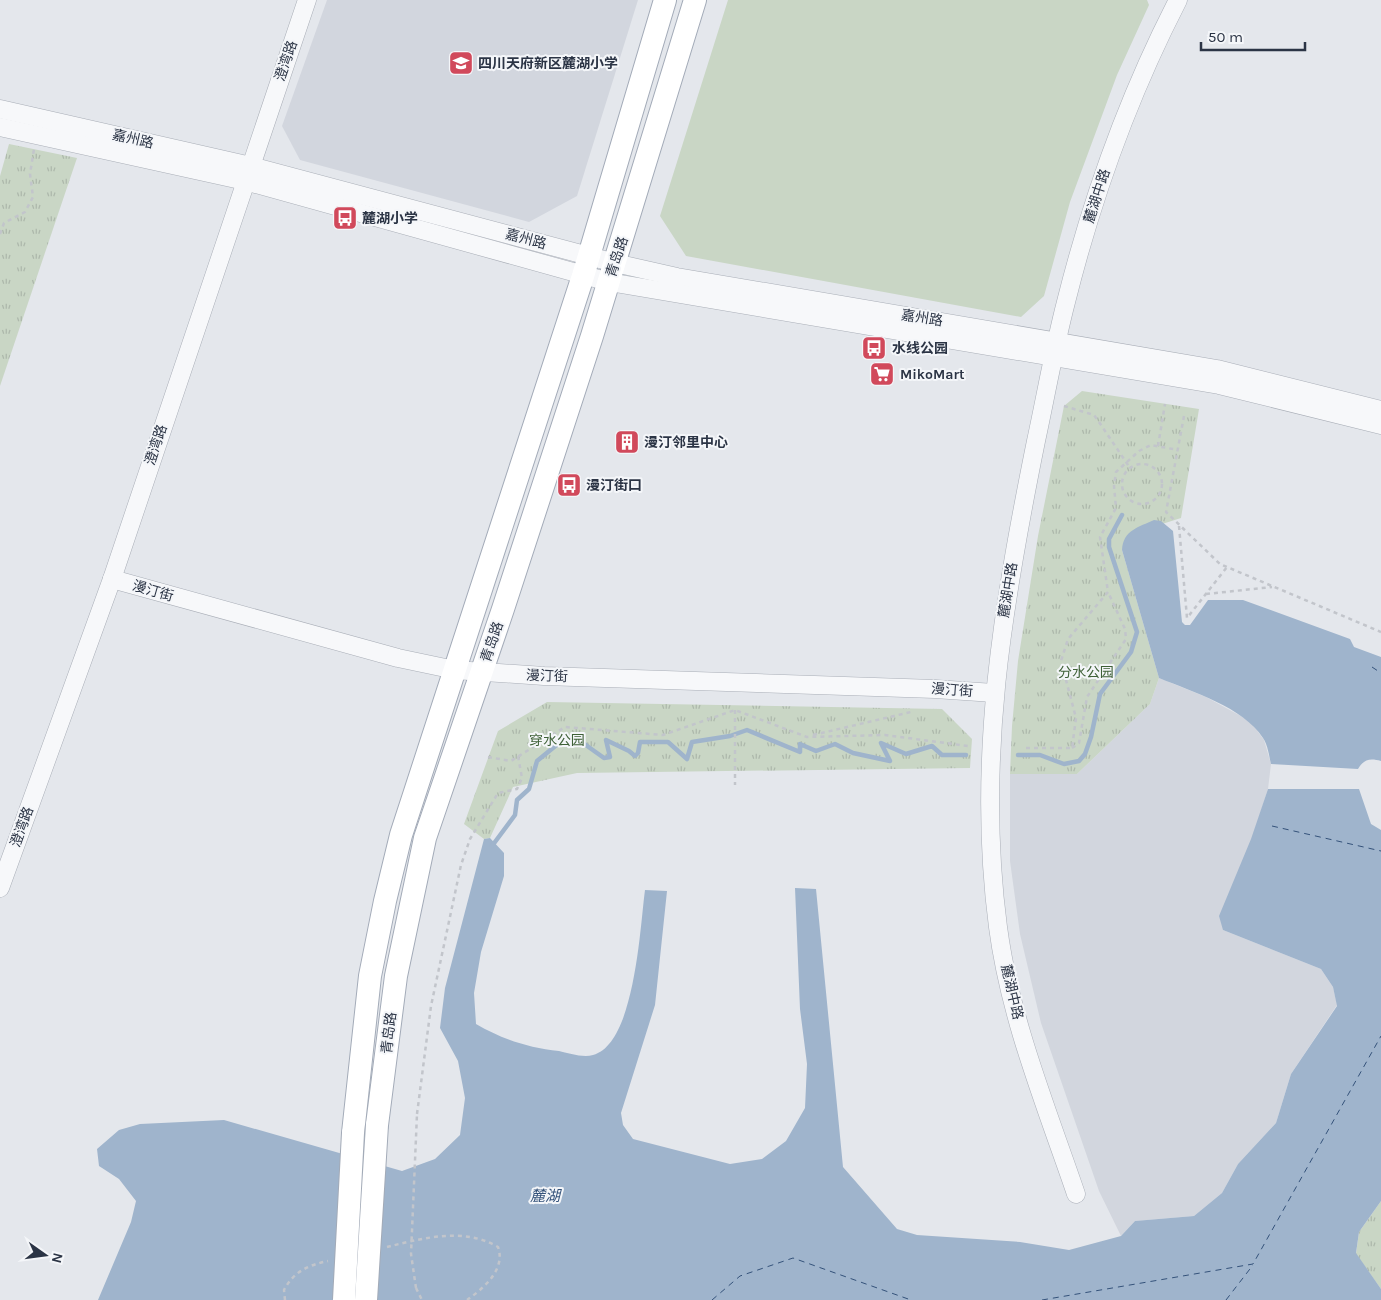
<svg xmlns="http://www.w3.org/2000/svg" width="1381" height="1300" font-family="Karla,'Noto Sans SC',sans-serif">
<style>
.built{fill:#d2d6de}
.green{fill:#c9d6c5}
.park{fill:url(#park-tufts)}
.water{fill:#9fb4cc}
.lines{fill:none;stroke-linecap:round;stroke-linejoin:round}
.stream{stroke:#9fb4cc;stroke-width:4.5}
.ferry{stroke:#34527a;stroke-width:1;stroke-dasharray:6 5;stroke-linecap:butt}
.minor-casing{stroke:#a9aeb7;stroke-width:19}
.major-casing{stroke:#a3abb8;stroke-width:24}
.path{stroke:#c2c5cb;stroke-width:2.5;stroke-dasharray:4 4;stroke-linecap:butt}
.minor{stroke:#f7f8fa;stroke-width:18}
.major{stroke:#fff;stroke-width:22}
.major-bridge-casing{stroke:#a3abb8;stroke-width:24;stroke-linecap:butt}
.path-bridge{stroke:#c2c5cb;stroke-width:2.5;stroke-dasharray:4 4;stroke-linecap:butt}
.major-bridge{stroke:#fff;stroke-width:22}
.labels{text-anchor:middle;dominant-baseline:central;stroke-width:4;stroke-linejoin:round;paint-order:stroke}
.street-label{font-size:14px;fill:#2b3445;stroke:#f4f6f9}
.poi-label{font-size:14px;font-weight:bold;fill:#2b3445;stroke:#f4f6f9;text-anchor:start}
.park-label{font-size:14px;fill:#3f6138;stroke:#f4f6f9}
.water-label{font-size:15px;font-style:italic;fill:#34527a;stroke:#f4f6f9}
</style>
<defs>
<pattern id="park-tufts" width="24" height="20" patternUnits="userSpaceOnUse" patternTransform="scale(1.25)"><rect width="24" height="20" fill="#c9d6c5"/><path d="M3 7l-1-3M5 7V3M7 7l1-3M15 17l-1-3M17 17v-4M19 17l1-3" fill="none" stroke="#adb8ab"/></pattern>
</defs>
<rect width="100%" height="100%" fill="#e4e7ec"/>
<g class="built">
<polygon points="327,0 638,0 577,196 529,222 300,160 282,126"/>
<polygon points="1159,678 1206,697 1250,721 1264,740 1271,764 1268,789 1223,930 1321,969 1333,987 1337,1005 1291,1074 1276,1123 1238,1164 1222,1193 1194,1216 1135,1221 1121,1236 1099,1191 1041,1023 1020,934 1010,861 1010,774 1077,774 1150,704"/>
</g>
<polygon class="green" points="728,0 1147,0 1149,5 1117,75 1070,202 1044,296 1021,317 686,256 660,216"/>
<g class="park">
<polygon points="9,144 77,158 0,386 0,176"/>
<polygon points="1082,391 1199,409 1181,518 1137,532 1122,550 1159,678 1150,704 1077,774 1010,774 1012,726 1018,661 1038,536 1064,406"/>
<polygon points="547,702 942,709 972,739 970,768 577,773 513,787 490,838 484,839 464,824 498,731"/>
<polygon points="1381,1201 1381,1289 1356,1254 1359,1232"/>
</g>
<g class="water">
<path d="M1154,520L1161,521L1173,531L1182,622L1185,625H1190L1208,600H1243L1350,639L1354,647L1381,657V761C1370,758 1364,759 1358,769L1271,764C1269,756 1268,745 1263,738C1243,707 1193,692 1159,678L1122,550C1123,530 1139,527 1154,520Z"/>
<path d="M1268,789H1359L1371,824L1381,830V1201L1359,1232L1356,1253L1381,1289V1300H98L131,1222L136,1201L119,1179L99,1166L97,1149L119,1130L140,1124L224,1120L402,1171L435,1159L460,1135L465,1098L458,1061L440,1028L445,988L484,839L490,838L504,853V876L481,952L474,993L476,1024C502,1039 528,1048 559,1051C568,1053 583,1058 593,1055C635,1044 640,927 645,890L667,891L655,1005L621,1113L623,1125L633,1139L730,1164L762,1159L786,1141L805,1108L807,1064L800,1009L795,888L816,889L843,1167L897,1229L917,1235L1020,1242L1069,1250L1121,1236L1135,1221L1194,1216L1222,1193L1238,1164L1276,1123L1291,1074L1337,1006L1333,987L1321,969L1223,930L1219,916L1251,839Z"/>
</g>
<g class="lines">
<g class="stream">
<polyline points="1018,755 1040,755 1064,764 1079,761 1085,754 1091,737 1100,694 1131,652 1137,632 1109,547 1109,539 1122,515"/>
<polyline points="492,846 515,815 517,800 529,789 537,761 559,743 576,738 604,758 610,757 606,740 629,751 635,756 638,753 640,742 668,742 687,759 692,742 730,736 747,730 800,752 800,744 816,751 835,744 853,753 890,761 881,743 906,754 932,746 942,755 966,755"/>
</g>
<g class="ferry">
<polyline points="1372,667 1381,673"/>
<polyline points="1272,826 1381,851"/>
<polyline points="712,1300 740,1276 793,1258 911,1300"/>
<polyline points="1042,1300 1253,1264 1381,1036"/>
<polyline points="1226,1300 1253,1265"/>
</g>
<defs>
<g id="minor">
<polyline points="0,109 251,166 615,263 677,277 1217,369 1381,410"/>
<polyline points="0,127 245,181 609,282 1219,385 1381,425"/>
<polyline points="112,579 398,658 455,670 544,676 935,689 994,693"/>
<polyline points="0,888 112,579 307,0"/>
<path d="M1076,1194C1046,1106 1010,1019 998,927C976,760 1003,604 1036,441C1046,395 1054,348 1066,302C1092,198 1129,95 1178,0"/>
</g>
<g id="major">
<polyline points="377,1125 396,976 425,838 503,609 592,336 695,0"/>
<polyline points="353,1133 370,976 385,901 401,835 583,276 665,0"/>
</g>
</defs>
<use href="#minor" class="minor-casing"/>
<use href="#major" class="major-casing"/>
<g class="path">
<polyline points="0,234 4,223 25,212 33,197 30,174 34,149"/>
<polyline points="1064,406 1094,415 1099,422"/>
<polyline points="1184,416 1166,512 1220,564 1381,632"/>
<polyline points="1158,446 1165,404"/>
<circle cx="1142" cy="484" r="20"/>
<polyline points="1179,526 1187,618 1227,567"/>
<polyline points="1206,594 1272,587"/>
<polyline points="735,710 735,785"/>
<polyline points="813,735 911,712"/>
<polyline points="1026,748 1072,748 1076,718 1061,661 1068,639 1108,592 1100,537 1116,508 1114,486 1116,472 1139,451 1151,445 1178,450"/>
<polyline points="1072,748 1079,743 1087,697 1126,639 1125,629 1108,592"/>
<polyline points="488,757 511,761 565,727 663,735 735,710 807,737 885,735 968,746"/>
<polyline points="417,1114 431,1006 461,865 470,839 498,793 517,789 522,778 518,756"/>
<path d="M387,1247C423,1238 464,1227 498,1247C506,1269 484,1288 467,1300"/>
<polyline points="416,1288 422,1300"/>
<path d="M285,1300L284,1290C294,1271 309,1265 328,1261"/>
</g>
<use href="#minor" class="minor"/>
<use href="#major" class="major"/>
<defs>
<g id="major-bridge">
<polyline points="344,1300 353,1133"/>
<polyline points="366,1300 377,1125"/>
</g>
</defs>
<use href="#major-bridge" class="major-bridge-casing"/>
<g class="path-bridge">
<polyline points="1099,422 1130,468"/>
<polyline points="416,1288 411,1254 417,1114"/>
</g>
<use href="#major-bridge" class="major-bridge"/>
</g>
<defs>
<symbol id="school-square" viewBox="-11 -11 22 22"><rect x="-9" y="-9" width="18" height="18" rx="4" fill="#d1495b" stroke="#f4f6f9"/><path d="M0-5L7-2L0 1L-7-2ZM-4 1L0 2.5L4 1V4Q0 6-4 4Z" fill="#fff"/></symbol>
<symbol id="bus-square" viewBox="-11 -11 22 22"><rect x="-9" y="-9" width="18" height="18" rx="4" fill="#d1495b" stroke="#f4f6f9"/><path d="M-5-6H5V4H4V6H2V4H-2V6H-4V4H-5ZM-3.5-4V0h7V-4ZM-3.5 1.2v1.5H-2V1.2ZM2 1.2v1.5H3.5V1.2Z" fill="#fff"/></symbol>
<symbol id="supermarket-square" viewBox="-11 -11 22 22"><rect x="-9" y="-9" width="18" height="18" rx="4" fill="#d1495b" stroke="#f4f6f9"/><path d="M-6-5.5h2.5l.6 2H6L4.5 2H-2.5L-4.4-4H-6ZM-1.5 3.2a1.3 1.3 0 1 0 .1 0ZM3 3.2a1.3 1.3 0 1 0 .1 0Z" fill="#fff"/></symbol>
<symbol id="building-square" viewBox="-11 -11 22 22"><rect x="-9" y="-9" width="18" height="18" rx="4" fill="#d1495b" stroke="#f4f6f9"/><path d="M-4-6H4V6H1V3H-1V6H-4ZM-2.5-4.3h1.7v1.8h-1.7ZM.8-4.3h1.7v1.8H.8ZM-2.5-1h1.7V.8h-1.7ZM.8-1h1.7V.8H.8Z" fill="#fff"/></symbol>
</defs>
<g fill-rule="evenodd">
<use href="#school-square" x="447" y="49" width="28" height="28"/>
<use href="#bus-square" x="331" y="204" width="28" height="28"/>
<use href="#bus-square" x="860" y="334" width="28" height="28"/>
<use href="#supermarket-square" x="868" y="360" width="28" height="28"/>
<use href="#building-square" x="613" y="428" width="28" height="28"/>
<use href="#bus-square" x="555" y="471" width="28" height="28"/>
</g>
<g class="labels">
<g class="street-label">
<text transform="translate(286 61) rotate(-71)">澄湾路</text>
<text transform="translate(133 139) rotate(13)">嘉州路</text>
<text transform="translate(1097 196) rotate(-72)">麓湖中路</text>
<text transform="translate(526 239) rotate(15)">嘉州路</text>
<text transform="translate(617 257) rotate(-72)">青岛路</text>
<text transform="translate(922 318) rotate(9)">嘉州路</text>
<text transform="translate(156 445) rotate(-72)">澄湾路</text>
<text transform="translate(1008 590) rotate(-81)">麓湖中路</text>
<text transform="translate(153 591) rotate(16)">漫汀街</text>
<text transform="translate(492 642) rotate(-71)">青岛路</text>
<text transform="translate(547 676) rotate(2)">漫汀街</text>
<text transform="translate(952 690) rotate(4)">漫汀街</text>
<text transform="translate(22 827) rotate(-70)">澄湾路</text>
<text transform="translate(1012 992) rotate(77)">麓湖中路</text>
<text transform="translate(389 1033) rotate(-83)">青岛路</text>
</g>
<g class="poi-label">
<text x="478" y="63">四川天府新区麓湖小学</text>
<text x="362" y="218">麓湖小学</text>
<text x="892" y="348">水线公园</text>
<text x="900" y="374">MikoMart</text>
<text x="644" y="442">漫汀邻里中心</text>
<text x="586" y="485">漫汀街口</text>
</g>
<g class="park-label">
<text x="1086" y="672">分水公园</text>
<text x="557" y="740">穿水公园</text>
</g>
<g class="water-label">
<text x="545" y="1196">麓湖</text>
</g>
</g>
<g transform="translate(45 1255) rotate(104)" stroke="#f4f6f9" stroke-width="4" paint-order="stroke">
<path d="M0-4L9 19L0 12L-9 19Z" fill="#2b3445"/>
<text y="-8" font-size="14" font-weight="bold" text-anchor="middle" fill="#2b3445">N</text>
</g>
<path d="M1201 42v8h104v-8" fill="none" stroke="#2b3445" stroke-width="2.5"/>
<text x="1208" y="42" font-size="15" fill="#2b3445" stroke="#f4f6f9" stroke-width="4" paint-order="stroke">50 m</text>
</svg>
